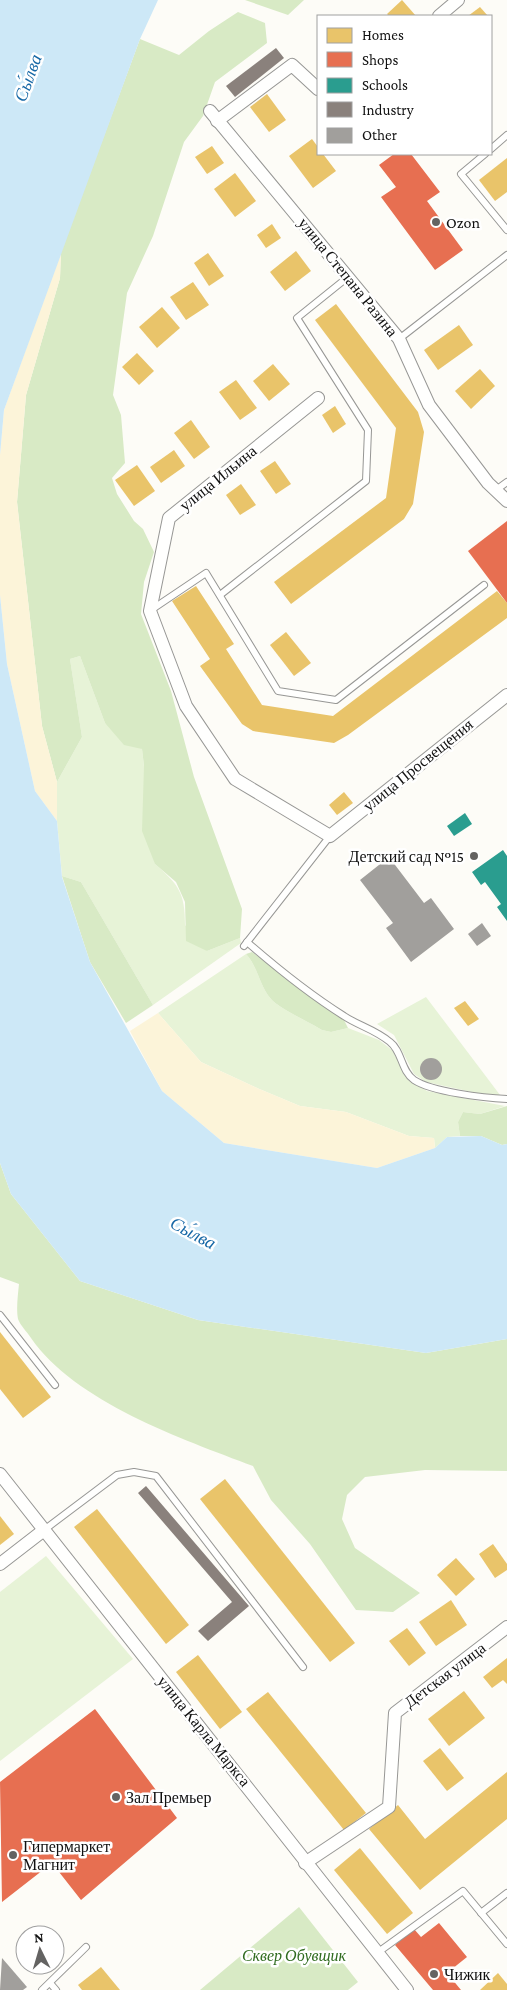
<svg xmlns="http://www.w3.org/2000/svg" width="507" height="1990" font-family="'Crimson Pro',serif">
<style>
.green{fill:#e7f3d7}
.forest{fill:#d8eac5}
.sand{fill:#fcf4d9}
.water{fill:#cde8f7}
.homes{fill:#e9c46a}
.shops{fill:#e76f51}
.schools{fill:#2a9d8f}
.industry{fill:#8a817c}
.building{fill:#a19f9c}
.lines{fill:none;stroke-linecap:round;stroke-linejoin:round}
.lane-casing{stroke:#979795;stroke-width:8}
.street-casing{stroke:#979795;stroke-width:14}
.lane{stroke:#fffffe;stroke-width:6}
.street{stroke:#fffffe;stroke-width:12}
.poi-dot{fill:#646362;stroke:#fff;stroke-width:2}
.labels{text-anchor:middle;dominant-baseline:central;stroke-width:5;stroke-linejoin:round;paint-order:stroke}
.poi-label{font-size:16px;fill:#111;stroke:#fff;text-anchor:start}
.street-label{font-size:16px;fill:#111;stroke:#fff}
.park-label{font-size:16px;font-style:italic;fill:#2f6b1f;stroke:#fff}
.water-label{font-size:18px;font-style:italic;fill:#1768a6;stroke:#fff}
</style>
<rect width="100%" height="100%" fill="#fdfcf7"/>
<g class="green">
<path d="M80,656L105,723L142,749L155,864C179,885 185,893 185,925L207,951L240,938L241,943L153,1005L81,882L62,876L57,821V782L82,737L70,659Z"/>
<path d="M246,954C258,967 259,985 271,999C278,1008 311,1023 322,1030L331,1032L348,1028L379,1040L392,1050L408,1079L427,1091L505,1106L480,1114L463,1112L458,1122L460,1136L447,1137L435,1148L434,1138L409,1136L346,1112L300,1106L257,1088L201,1062L158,1013Z"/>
<polygon points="426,997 500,1095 490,1096 426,1082 414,1074 394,1035 377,1024"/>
<polygon points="46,1556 133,1659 0,1761 0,1592"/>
</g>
<g class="forest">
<polygon points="245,0 304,0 288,15"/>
<polygon points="238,12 265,23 267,43 215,82 203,116 184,142 153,236 127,293 113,395 121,415 125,463 112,478 117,494 134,521 143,529 154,552 144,582 141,614 171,691 194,777 242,909 240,938 207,951 186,941 185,902 176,882 155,864 142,831 144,766 142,749 124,745 105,723 80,656 70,659 82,737 57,782 42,726 17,502 26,395 60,278 61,251 140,39 179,55 209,31"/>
<polygon points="62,876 81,882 153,1005 126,1023 90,962"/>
<path d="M252,952L344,1020L348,1028L331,1032L322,1030C311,1023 278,1008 271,999C259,985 258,967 246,954Z"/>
<polygon points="507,1106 507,1144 502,1145 481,1136 460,1136 458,1122 463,1112 480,1114"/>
<path d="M0,1163L11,1194L80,1281L198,1320L426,1353L507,1339V1471L425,1470L365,1477L347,1495L342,1519L355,1548L420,1593L393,1612L356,1610L310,1544L271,1500L253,1466C182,1439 75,1402 31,1338C27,1332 20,1325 18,1319C16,1309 18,1294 19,1284L0,1277Z"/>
<polygon points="299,1907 358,1982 348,1990 200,1990"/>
</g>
<g class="sand">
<polygon points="61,251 60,278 26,395 17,502 42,726 57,782 57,821 35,791 7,664 0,595 0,455 4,410"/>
<polygon points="158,1013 201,1062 257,1088 300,1106 346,1112 409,1136 434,1138 435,1148 377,1168 224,1143 162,1091 130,1031"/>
</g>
<g class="water">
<polygon points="0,0 158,0 140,39 4,410 0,455"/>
<polygon points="0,595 7,664 35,791 57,821 62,877 90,962 162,1091 224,1143 377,1168 435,1148 447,1137 481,1136 502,1145 507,1144 507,1339 426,1353 198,1320 80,1281 11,1194 0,1163"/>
</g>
<g class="homes">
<polygon points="402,0 416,16 389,16 387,14"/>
<polygon points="480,7 488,16 468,16"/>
<polygon points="267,94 286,120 269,132 250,107"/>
<polygon points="312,139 318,147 318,154 323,154 336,171 313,188 289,156"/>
<polygon points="212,146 224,163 207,174 195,157"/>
<polygon points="507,158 507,192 495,201 479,180"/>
<polygon points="235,173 256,201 235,217 214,189"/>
<polygon points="272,224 281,238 266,248 257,235"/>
<polygon points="296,251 311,271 285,291 270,272"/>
<polygon points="208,253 224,276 209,286 194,263"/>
<polygon points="193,282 209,305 186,320 170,297"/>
<polygon points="336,304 418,412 424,432 413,504 404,519 291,604 274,582 386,498 396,428 315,320"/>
<polygon points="162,307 180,328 157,348 139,327"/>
<polygon points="459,325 473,345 438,370 424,350"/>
<polygon points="137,353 154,371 139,385 122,367"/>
<polygon points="273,364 290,384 269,401 253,381"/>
<polygon points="480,369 495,386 471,409 455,391"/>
<polygon points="236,380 257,408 240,420 219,392"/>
<polygon points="335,406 346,424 333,433 322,415"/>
<polygon points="191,420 210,447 194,459 174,433"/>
<polygon points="174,450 185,466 161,483 150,467"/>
<polygon points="275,461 291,484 276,494 260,471"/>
<polygon points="137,465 155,491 134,506 115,480"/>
<polygon points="241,484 256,505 240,515 226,495"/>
<polygon points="196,586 234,644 226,649 262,705 333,716 497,591 507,603 507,618 348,735 334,743 253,731 242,724 200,666 210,659 172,601"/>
<polygon points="286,632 311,663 294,676 270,645"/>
<polygon points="344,792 353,803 337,815 329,805"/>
<polygon points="465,1001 479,1019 468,1026 454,1008"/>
<polygon points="0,1332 51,1397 23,1418 0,1389"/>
<polygon points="225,1479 355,1643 330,1662 200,1499"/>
<polygon points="97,1509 189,1625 166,1644 74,1527"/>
<polygon points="0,1516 14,1534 0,1545"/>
<polygon points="493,1544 507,1564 507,1570 495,1578 479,1554"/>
<polygon points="456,1558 475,1579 456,1596 437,1575"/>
<polygon points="451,1600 467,1625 436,1646 419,1622"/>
<polygon points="407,1628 426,1653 409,1666 389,1641"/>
<polygon points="198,1655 242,1712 220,1729 176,1672"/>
<polygon points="507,1658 507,1684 503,1680 492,1688 483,1677"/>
<polygon points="464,1691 485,1718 449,1746 428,1719"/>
<polygon points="268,1692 366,1813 344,1830 246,1709"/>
<polygon points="440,1748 464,1778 447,1791 423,1761"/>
<polygon points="507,1772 507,1819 420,1890 369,1829 398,1805 425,1839"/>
<polygon points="360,1848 413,1913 387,1934 334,1870"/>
<polygon points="101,1967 120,1990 82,1990 78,1985"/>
<polygon points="498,1973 507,1984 507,1990 480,1990"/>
</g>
<g class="shops">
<polygon points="394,154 411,154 440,192 427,201 463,250 435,270 381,197 396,187 379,165"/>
<polygon points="507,521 507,603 468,551"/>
<polygon points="95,1709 177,1818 81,1900 52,1863 2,1902 0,1782"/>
<polygon points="439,1923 467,1957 447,1973 461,1990 433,1990 395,1945 414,1929 421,1937"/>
</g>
<g class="schools">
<polygon points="465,813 472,824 454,836 447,826"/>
<polygon points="503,850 507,856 507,921 497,907 501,904 485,882 481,885 472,872"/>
</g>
<g class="industry">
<polygon points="276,48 284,58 235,97 226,86"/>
<polygon points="146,1486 249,1606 208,1641 198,1631 232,1602 138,1493"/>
</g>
<g class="building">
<polygon points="389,857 424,903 431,898 454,929 411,962 386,928 393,923 360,880"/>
<polygon points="482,923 491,936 477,946 468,934"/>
<circle cx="431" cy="1069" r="11"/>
<polygon points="2,1958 27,1987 23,1990 0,1990"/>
</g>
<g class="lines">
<defs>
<g id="lane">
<polyline points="491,149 507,135"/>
<polyline points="485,154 461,174 507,230"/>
<polyline points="399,339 507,255"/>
<polyline points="496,490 507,482"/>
<polyline points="220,595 366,481 368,430 297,318 348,277"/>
<polyline points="151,610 206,573 278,691 336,700 484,585"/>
<path d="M247,942C278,969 309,994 344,1016C359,1026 374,1029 390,1042C402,1051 401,1071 414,1080C432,1092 485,1098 507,1099"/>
<polyline points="244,946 330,836"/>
<polyline points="0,1315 55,1385"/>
<polyline points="44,1530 117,1475 134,1472 156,1476 303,1667"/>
<polyline points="481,1913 507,1893"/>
<polyline points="377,1953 463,1891 507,1944"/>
<polyline points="50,1983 56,1990"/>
<polyline points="42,1990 86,1947"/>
</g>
<g id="street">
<polyline points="439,16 458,0"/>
<polyline points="210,111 399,339 429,405 488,483 507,501"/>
<polyline points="217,121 292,65 318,89"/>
<polyline points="318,398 169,518 150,611 186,706 235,779 330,836 507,695"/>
<polyline points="0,1474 407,1990"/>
<polyline points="0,1564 44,1530"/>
<polyline points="305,1863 389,1807 395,1713 507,1627"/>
</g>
</defs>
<use href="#lane" class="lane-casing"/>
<use href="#street" class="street-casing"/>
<use href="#lane" class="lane"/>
<use href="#street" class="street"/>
</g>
<g class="poi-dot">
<circle cx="436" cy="222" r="5"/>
<circle cx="474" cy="856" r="5"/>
<circle cx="116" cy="1797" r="5"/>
<circle cx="13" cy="1855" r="5"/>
<circle cx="434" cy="1974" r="5"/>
</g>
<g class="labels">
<g class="poi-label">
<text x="446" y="222">Ozon</text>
<text x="464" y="856" text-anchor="end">Детский сад №15</text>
<text x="126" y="1797">Зал Премьер</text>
<text x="23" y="1846">Гипермаркет<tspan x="23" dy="18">Магнит</tspan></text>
<text x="444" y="1974">Чижик</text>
</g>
<g class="street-label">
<text transform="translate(348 277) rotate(51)">улица Степана Разина</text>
<text transform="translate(218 478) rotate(-39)">улица Ильина</text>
<text transform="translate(418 765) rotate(-39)">улица Просвещения</text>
<text transform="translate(445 1675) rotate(-37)">Детская улица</text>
<text transform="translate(204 1731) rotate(51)">улица Карла Маркса</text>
</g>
<g class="park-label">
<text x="294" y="1955">Сквер Обувщик</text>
</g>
<g class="water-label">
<text transform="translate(28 78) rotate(-70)">Сы́лва</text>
<text transform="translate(193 1233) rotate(28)">Сы́лва</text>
</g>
</g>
<rect x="317" y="15" width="175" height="140" fill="#ffffff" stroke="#a0a0a0"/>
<rect x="327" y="28" width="25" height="15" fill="#e9c46a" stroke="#a0a0a0"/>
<text x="362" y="40" font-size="15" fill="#111111">Homes</text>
<rect x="327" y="52" width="25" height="15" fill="#e76f51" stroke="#a0a0a0"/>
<text x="362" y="65" font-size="15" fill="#111111">Shops</text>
<rect x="327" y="78" width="25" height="15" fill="#2a9d8f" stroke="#a0a0a0"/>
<text x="362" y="90" font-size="15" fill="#111111">Schools</text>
<rect x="327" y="102" width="25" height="15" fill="#8a817c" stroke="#a0a0a0"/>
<text x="362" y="115" font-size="15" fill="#111111">Industry</text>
<rect x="327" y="128" width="25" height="15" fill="#a19f9c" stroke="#a0a0a0"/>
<text x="362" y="140" font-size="15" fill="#111111">Other</text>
<g transform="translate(40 1950) rotate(355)"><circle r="24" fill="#ffffff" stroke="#a0a0a0"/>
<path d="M0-4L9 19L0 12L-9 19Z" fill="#646362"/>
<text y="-8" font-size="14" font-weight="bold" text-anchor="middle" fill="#111111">N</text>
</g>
</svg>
